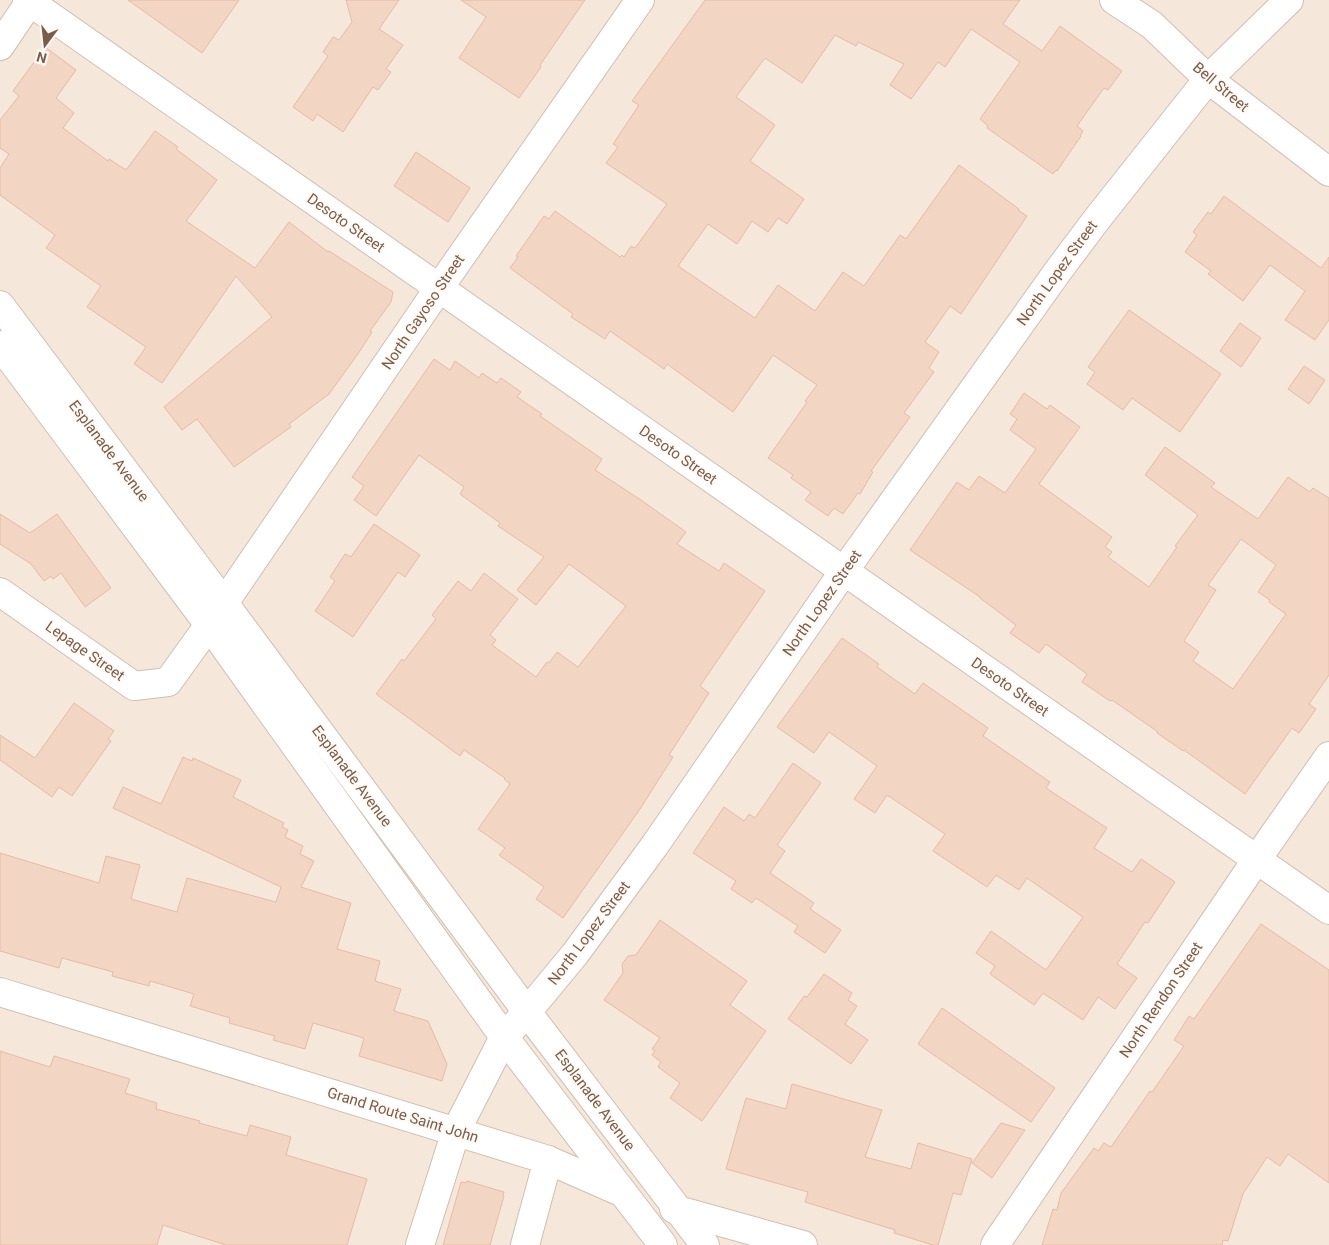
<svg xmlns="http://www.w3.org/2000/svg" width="1329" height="1245" font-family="Roboto,sans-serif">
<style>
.residential{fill:#f5e8da}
.building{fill:#f3d5c3;stroke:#e6bba3;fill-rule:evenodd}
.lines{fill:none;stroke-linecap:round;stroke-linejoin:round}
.minor-casing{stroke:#d1beb0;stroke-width:30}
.minor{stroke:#fff;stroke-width:28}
.labels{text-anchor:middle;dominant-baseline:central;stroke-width:4;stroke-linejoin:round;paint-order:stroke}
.street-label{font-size:15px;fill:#7a5c4d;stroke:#fffaf3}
</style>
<rect width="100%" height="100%" fill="#fdf6ec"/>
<rect class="residential" x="0" y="0" width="1329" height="1245"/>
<g class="building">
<polygon points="128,0 239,0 202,53"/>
<polygon points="346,0 399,0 379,29 403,45 386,69 391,72 378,90 373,87 343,132 317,114 313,121 293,107 328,56 323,52 333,37 339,40 352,22"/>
<polygon points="461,0 585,0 540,65 541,67 519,98 459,58 486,17"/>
<polygon points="705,0 1020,0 1003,24 1042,51 1060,26 1122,71 1108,90 1104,88 1077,126 1083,131 1080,136 1081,136 1057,171 1056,170 1053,174 987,128 988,126 980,119 1020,62 971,29 945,67 938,62 911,99 890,85 904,64 858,42 856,46 835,35 802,83 765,58 736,97 775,125 750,161 804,199 787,224 778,218 768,232 752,221 737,244 708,224 678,266 755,318 778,285 815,311 843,272 864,286 900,235 906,239 959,165 1019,209 1018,210 1027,216 961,314 950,306 925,342 939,352 929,368 934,372 904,413 910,417 871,471 873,472 860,494 858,493 843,514 834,508 828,516 805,500 811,492 791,478 793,475 768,458 807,402 805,401 817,385 773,355 733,412 667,364 664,369 610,331 605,339 571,317 573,314 510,268 518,257 516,256 544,216 549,219 555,211 620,257 622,255 624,257 631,246 635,248 667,204 606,163 618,147 613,144 639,105 632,101"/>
<polygon points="45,47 76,70 56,98 74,113 63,128 108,161 109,159 126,170 155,131 178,147 176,149 217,180 186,221 255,268 289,222 328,252 329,251 393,292 391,302 370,331 372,332 360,351 329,394 289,424 291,427 234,467 197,419 182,430 164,407 272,317 236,276 162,383 134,364 146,347 87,307 101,286 46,248 55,235 0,195 0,168 9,154 0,148 0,120 19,96 13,91"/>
<polygon points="416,152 470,188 448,222 394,186"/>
<polygon points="1224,196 1321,268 1329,257 1329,320 1315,340 1285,320 1305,291 1270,265 1243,301 1208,274 1211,271 1185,252 1197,235 1193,232 1208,212 1211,214"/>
<polygon points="1129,310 1221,374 1180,432 1132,398 1123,410 1087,384 1095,372 1088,367"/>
<polygon points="1240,323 1261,338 1241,367 1220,351"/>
<polygon points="434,359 450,370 455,361 479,378 482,373 497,383 501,378 521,392 517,397 542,414 540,416 602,459 595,470 641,500 686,532 677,544 719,571 724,563 765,591 700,686 709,693 669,755 673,757 640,809 563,918 536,899 544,887 499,855 505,848 478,829 510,784 504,779 505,778 464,750 460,756 376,694 402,659 404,661 436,619 432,615 458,581 471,591 484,573 518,599 490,635 496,640 492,645 536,677 547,662 549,663 557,652 578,667 626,606 569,564 536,605 517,590 544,557 498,526 500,523 460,494 464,487 419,455 376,516 354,500 364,486 352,477"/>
<polygon points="1304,366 1325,380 1309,404 1288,389"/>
<path d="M1024,393L1047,409L1050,405L1080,427L1039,484L1112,537L1105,547L1112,552L1108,557L1149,587L1177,547L1175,546L1198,515L1145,475L1165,447L1215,483L1211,487L1258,519L1288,477L1310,492L1313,488L1329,498V675L1309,704L1316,709L1299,733L1292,728L1245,794L1184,750L1183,751L1157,733L1158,732L1112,700L1110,701L1082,682L1087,674L1046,644L1039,653L1010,633L1016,625L980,598V597L910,550L957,482L969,490L979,476L1005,493L1036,449L1010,430L1017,419L1010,414ZM1241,539L1276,565L1258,592L1270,600L1269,602L1286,614L1233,689L1193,661L1199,652L1184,641L1216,590L1208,585Z"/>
<polygon points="0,514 30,533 57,514 111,588 85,607 61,573 53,579 51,576 44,581 31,564 0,544"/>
<polygon points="374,524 420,555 405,577 398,572 353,637 315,611 335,581 330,577 345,554 351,557"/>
<polygon points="842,638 879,664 877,667 915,694 923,683 988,728 983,736 1050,782 1046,788 1107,828 1094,848 1132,872 1141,859 1175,882 1148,923 1145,922 1117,964 1137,978 1115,1009 1098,997 1083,1020 1043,993 1034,1005 990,974 995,966 976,953 991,931 1046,970 1083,917 1027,878 1019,890 996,875 987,887 933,851 945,834 887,795 875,813 854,799 877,766 829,732 814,753 777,727"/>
<polygon points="74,703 114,731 108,739 111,741 72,796 59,787 52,797 0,760 0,735 35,758"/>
<polygon points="183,757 192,761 193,758 241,780 233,797 284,823 282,827 288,830 285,837 303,846 300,854 314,861 301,887 351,903 337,949 380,961 375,981 401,989 394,1011 428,1021 447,1064 442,1081 359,1056 364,1038 313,1023 305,1049 273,1040 275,1036 229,1023 230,1018 190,1006 194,994 150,981 149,986 112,976 113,972 62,958 59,968 0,951 0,853 99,883 106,856 140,865 131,899 177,912 187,878 276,902 281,887 113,808 123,787 161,804"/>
<polygon points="793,763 821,783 777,845 785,851 770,873 814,903 810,909 841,930 825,953 794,932 798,926 756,898 752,903 731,889 736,881 693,853 724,807 744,821 749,814 755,818"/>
<polygon points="660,920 747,981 730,1005 766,1031 702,1121 670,1098 680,1083 658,1067 661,1062 652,1055 655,1051 652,1049 660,1038 604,1000 623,973 622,964 628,956 636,955"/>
<polygon points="1261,924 1329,970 1329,1183 1288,1154 1280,1166 1267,1157 1243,1194 1228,1241 1223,1240 1222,1245 1042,1245 1053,1209 1057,1210 1061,1193 1094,1148 1098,1151 1104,1143 1111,1147 1150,1091 1152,1092 1184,1046 1174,1040 1189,1016 1194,1019"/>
<polygon points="824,974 852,993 848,1000 857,1006 845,1024 868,1040 851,1064 788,1019 804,996 807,997"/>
<polygon points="942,1008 1055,1088 1031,1122 918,1044"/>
<polygon points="0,1051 50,1067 54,1056 130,1079 125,1093 157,1103 156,1109 200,1121 199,1123 247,1136 250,1125 291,1137 286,1155 367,1179 347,1245 226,1245 163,1225 157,1245 0,1245"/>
<polygon points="792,1084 882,1110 865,1157 911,1169 918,1143 972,1159 961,1195 953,1193 938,1245 933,1245 894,1233 895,1230 805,1202 808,1192 726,1169 746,1098 786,1109"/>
<polygon points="1001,1123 1025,1130 992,1178 972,1163"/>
<polygon points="467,1181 504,1192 503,1195 504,1196 490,1245 443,1245 461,1182 466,1183"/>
</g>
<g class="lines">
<defs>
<g id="minor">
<polyline points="27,0 1329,910"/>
<polyline points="1114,0 1152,25 1208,79 1329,172"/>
<polyline points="0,46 31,0"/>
<polyline points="0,305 224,603 527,1012 705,1245"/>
<polyline points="0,345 209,625 504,1037 663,1245"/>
<polyline points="0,592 134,686 168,682 209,625 439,288 640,0"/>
<polyline points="0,992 548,1160 621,1192"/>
<polyline points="674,1209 803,1245"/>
<polyline points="420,1245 456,1131 504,1037 527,1012 575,954 655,845 844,571 1058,271 1097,219 1208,79 1289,0"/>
<polyline points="525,1245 548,1160"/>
<polyline points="995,1245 1257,859 1329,756"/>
</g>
</defs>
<use href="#minor" class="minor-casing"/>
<use href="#minor" class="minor"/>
</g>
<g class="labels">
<g class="street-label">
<text transform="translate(1221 87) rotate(40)">Bell Street</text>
<text transform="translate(346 223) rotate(35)">Desoto Street</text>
<text transform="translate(1057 273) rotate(-54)">North Lopez Street</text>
<text transform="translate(423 312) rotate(-56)">North Gayoso Street</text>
<text transform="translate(109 451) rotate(53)">Esplanade Avenue</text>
<text transform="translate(678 455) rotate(35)">Desoto Street</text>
<text transform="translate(822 603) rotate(-55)">North Lopez Street</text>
<text transform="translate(85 651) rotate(35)">Lepage Street</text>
<text transform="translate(1010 687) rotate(35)">Desoto Street</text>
<text transform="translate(352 776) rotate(53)">Esplanade Avenue</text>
<text transform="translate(589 933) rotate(-53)">North Lopez Street</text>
<text transform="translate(1161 1000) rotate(-56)">North Rendon Street</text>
<text transform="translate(595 1100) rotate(53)">Esplanade Avenue</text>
<text transform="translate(403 1115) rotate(17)">Grand Route Saint John</text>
</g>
</g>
<g transform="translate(45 45) rotate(195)" stroke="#fffaf3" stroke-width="4" paint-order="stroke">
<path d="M0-4L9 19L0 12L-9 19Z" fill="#7a5c4d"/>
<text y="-8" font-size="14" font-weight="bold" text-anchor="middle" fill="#7a5c4d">N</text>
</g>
</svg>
